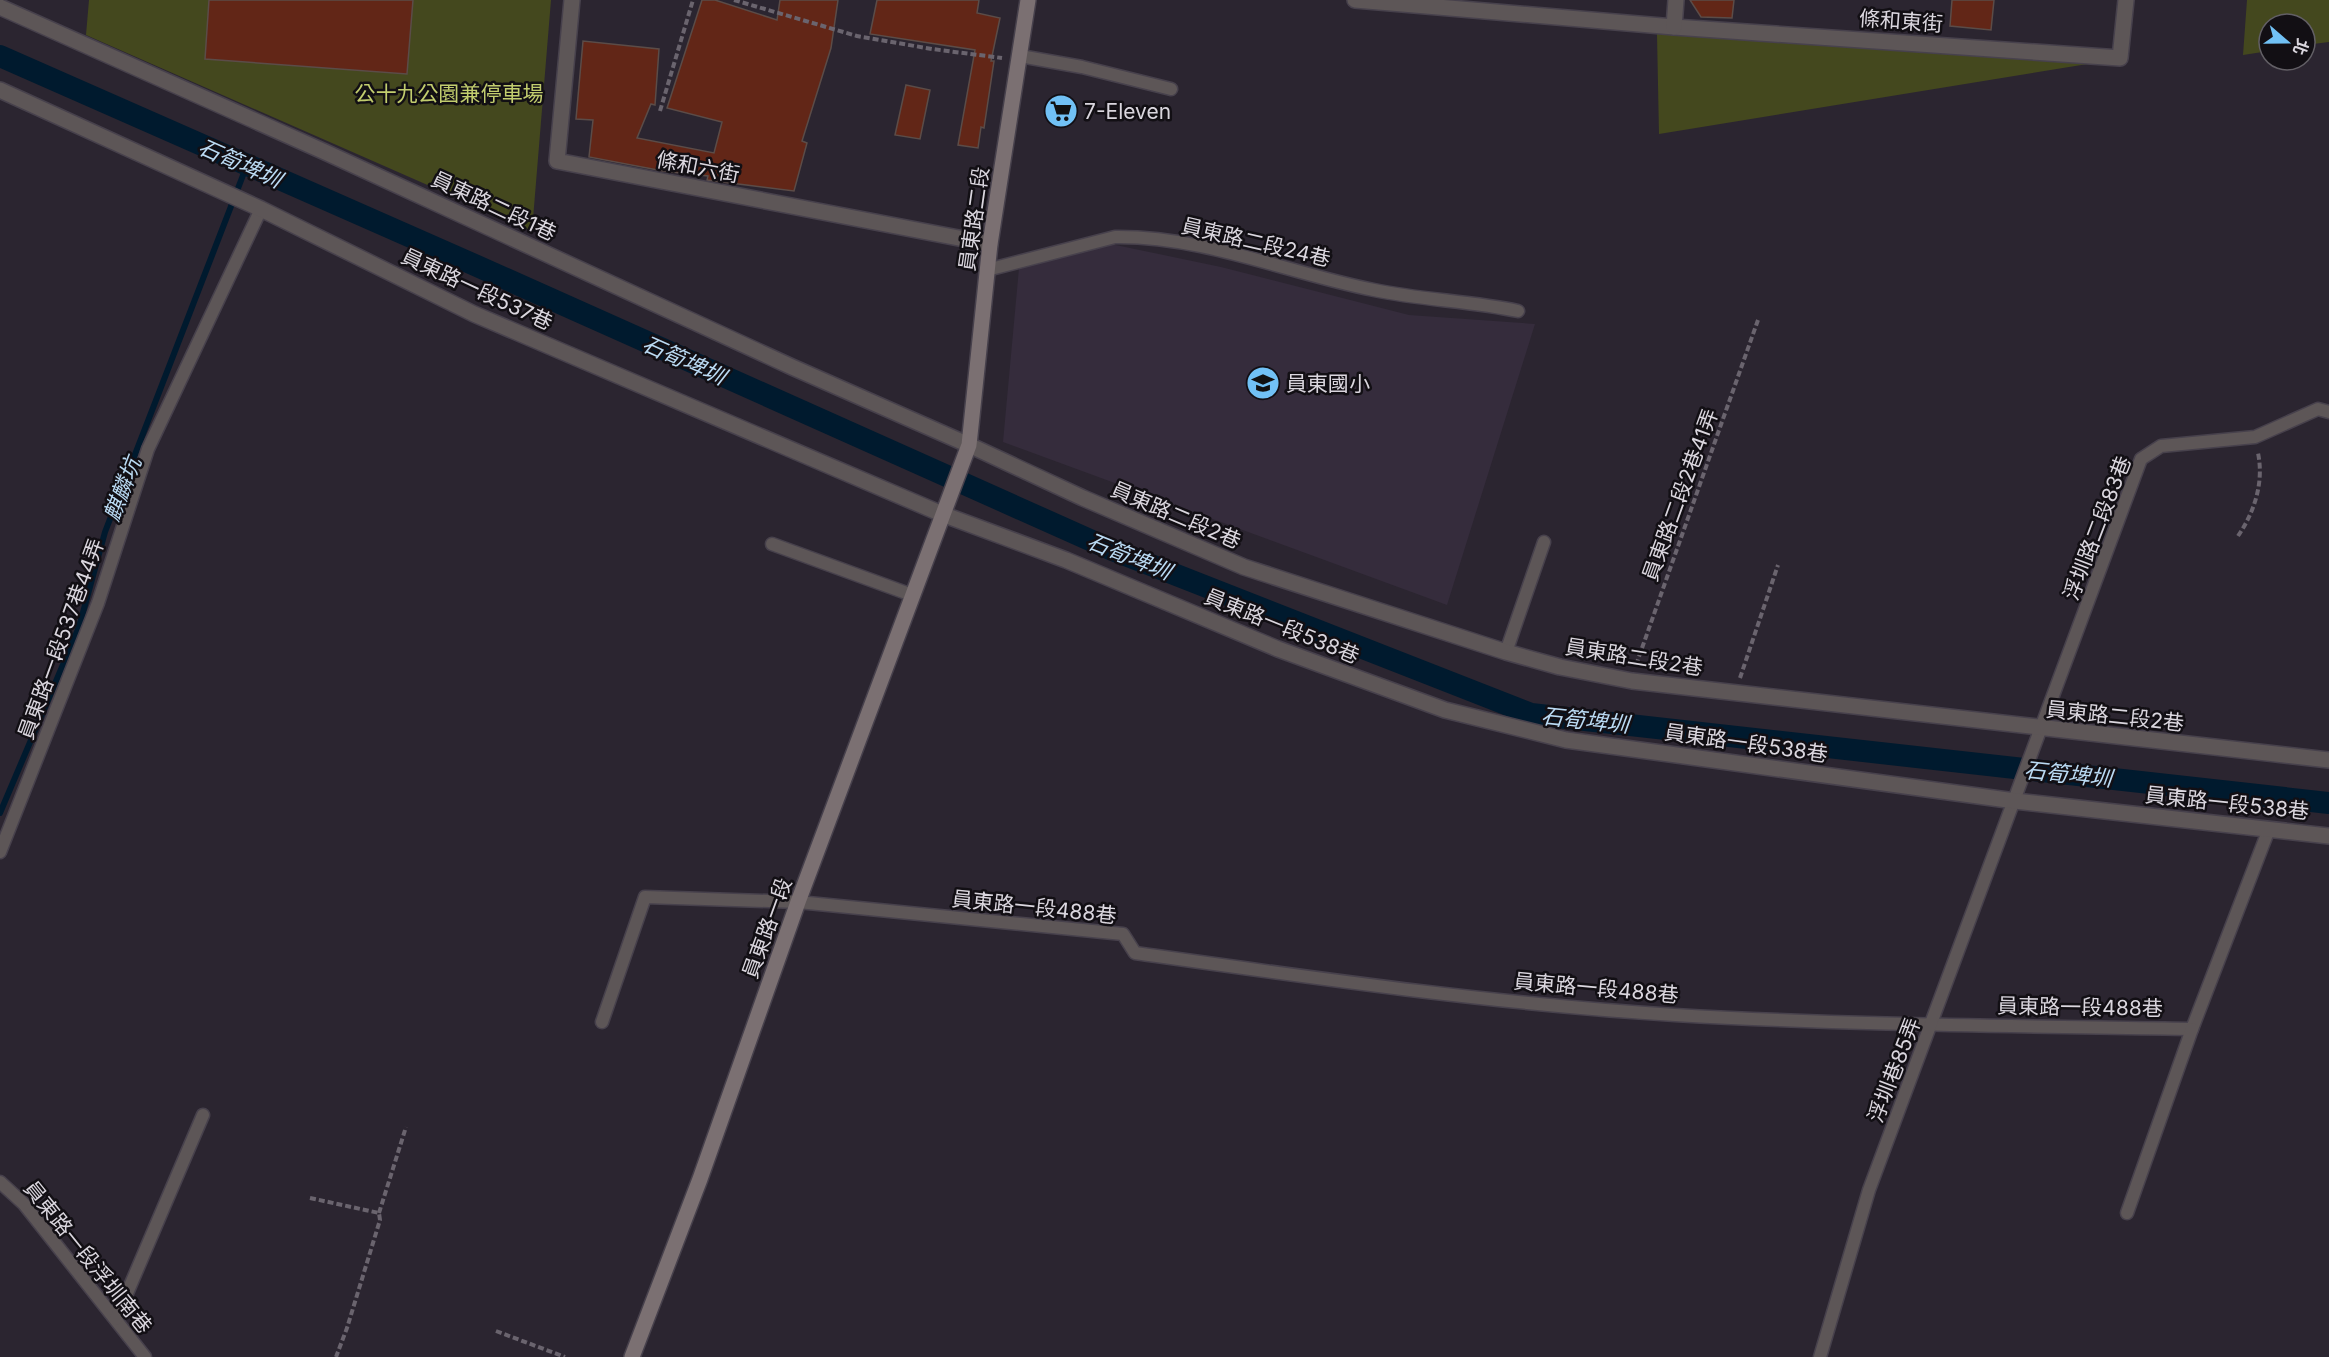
<svg xmlns="http://www.w3.org/2000/svg" width="2329" height="1357" font-family="Inter,'Noto Sans TC',sans-serif">
<style>
.built{fill:#352c3c}
.green{fill:#44481e}
.lines{fill:none;stroke-linecap:round;stroke-linejoin:round}
.stream{stroke:#001a2e;stroke-width:6}
.canal{stroke:#001a2e;stroke-width:22}
.building{fill:#622617;stroke:#5b4c48;stroke-width:1.5}
.lane-casing{stroke:#47414c;stroke-width:15}
.street-casing{stroke:#47414c;stroke-width:18}
.secondary-casing{stroke:#47414c;stroke-width:18}
.path{stroke:#6a646e;stroke-width:4;stroke-dasharray:6 3;stroke-linecap:butt}
.lane{stroke:#5d5657;stroke-width:12}
.street{stroke:#5d5657;stroke-width:15}
.secondary{stroke:#7b7072;stroke-width:15}
.labels{text-anchor:middle;dominant-baseline:central;stroke-width:5;stroke-linejoin:round;paint-order:stroke}
.street-label{font-size:21px;fill:#dad6de;stroke:#120f14}
.park-label{font-size:21px;fill:#c2cd6e;stroke:#120f14}
.poi-label{font-size:21px;fill:#dad6de;stroke:#120f14;text-anchor:start}
.water-label{font-size:22px;font-style:italic;fill:#badaf3;stroke:#120f14}
</style>
<rect width="100%" height="100%" fill="#2b2530"/>
<polygon class="built" points="1106,243 1221,267 1409,315 1535,324 1447,605 1003,442 1019,268"/>
<g class="green">
<polygon points="89,0 551,0 532,231 86,35"/>
<polygon points="2247,0 2329,0 2329,42 2305,45 2305,24 2269,24 2269,51 2243,55"/>
<polygon points="1657,34 2106,61 1659,134"/>
</g>
<g class="lines">
<polyline class="stream" points="0,813 79,627 105,532 247,165"/>
<polyline class="canal" points="0,56 477,266 1110,549 1531,714 2329,803"/>
</g>
<g class="building">
<polygon points="209,0 413,0 407,74 205,59"/>
<polygon points="702,0 715,0 777,20 780,0 838,0 831,48 802,141 807,143 794,191 707,180 708,176 663,171 589,157 593,120 576,119 583,41 659,49 655,105 651,104 637,138 714,153 722,122 667,108"/>
<polygon points="877,0 979,0 977,13 1000,18 991,61 994,61 984,128 981,127 978,148 958,145 975,50 870,34"/>
<polygon points="1690,0 1734,0 1732,18 1701,17"/>
<polygon points="1952,0 1994,0 1991,30 1950,26"/>
<polygon points="906,85 930,90 920,139 895,135"/>
</g>
<g class="lines">
<defs>
<g id="lane">
<polyline points="1020,56 1082,67 1171,89"/>
<path d="M987,270L1115,237C1205,236 1287,273 1374,290C1421,300 1471,301 1518,311"/>
<polyline points="772,544 912,595"/>
<polyline points="1506,652 1544,542"/>
<polyline points="0,852 98,603 148,449 261,209"/>
<path d="M602,1022L645,897L798,902L1123,934L1135,953C1314,978 1494,1004 1675,1015C1847,1025 2020,1026 2192,1029L2269,829"/>
<polyline points="0,1182 24,1204 145,1357"/>
<polyline points="2127,1213 2192,1029"/>
<polyline points="116,1319 203,1115"/>
<polyline points="1820,1357 1869,1190 2141,459 2161,446 2255,437 2318,409 2329,412"/>
</g>
<g id="street">
<polyline points="572,0 557,161 990,244"/>
<polyline points="1355,0 1674,27 2120,58 2126,0"/>
<polyline points="0,7 325,152 792,367 969,445 1083,498 1244,567 1506,652 1560,667 1632,681 2329,760"/>
<polyline points="1674,27 1676,0"/>
<polyline points="0,90 261,209 474,314 942,514 1066,560 1278,649 1445,710 1566,740 2015,801 2329,836"/>
</g>
<polyline id="secondary" points="632,1357 700,1179 798,902 969,445 990,244 1028,0"/>
</defs>
<use href="#lane" class="lane-casing"/>
<use href="#street" class="street-casing"/>
<use href="#secondary" class="secondary-casing"/>
<g class="path">
<polyline points="734,0 857,36 932,49 1002,58"/>
<polyline points="660,111 693,0"/>
<path d="M2238,536C2255,511 2264,482 2258,453"/>
<polyline points="1636,665 1758,320"/>
<polyline points="1740,678 1778,565"/>
<polyline points="310,1198 379,1213 380,1220 347,1328 336,1357"/>
<polyline points="379,1213 406,1127"/>
<polyline points="496,1331 565,1357"/>
</g>
<use href="#lane" class="lane"/>
<use href="#street" class="street"/>
<use href="#secondary" class="secondary"/>
</g>
<defs>
<symbol id="supermarket-disc" viewBox="-11 -11 22 22"><circle r="9.5" fill="#71c1f5" stroke="#120f14"/><path d="M-6-5.5h2.5l.6 2H6L4.5 2H-2.5L-4.4-4H-6ZM-1.5 3.2a1.3 1.3 0 1 0 .1 0ZM3 3.2a1.3 1.3 0 1 0 .1 0Z" fill="#111"/></symbol>
<symbol id="school-disc" viewBox="-11 -11 22 22"><circle r="9.5" fill="#71c1f5" stroke="#120f14"/><path d="M0-5L7-2L0 1L-7-2ZM-4 1L0 2.5L4 1V4Q0 6-4 4Z" fill="#111"/></symbol>
</defs>
<g fill-rule="evenodd">
<use href="#supermarket-disc" x="1042" y="92" width="38" height="38"/>
<use href="#school-disc" x="1244" y="364" width="38" height="38"/>
</g>
<g class="labels">
<g class="street-label">
<text transform="translate(1901 21) rotate(4)">條和東街</text>
<text transform="translate(698 167) rotate(11)">條和六街</text>
<text transform="translate(494 206) rotate(25)">員東路二段1巷</text>
<text transform="translate(974 219) rotate(-82)">員東路二段</text>
<text transform="translate(1256 242) rotate(13)">員東路二段24巷</text>
<text transform="translate(477 289) rotate(25)">員東路一段537巷</text>
<text transform="translate(1680 495) rotate(-70)">員東路二段2巷41弄</text>
<text transform="translate(1176 515) rotate(23)">員東路二段2巷</text>
<text transform="translate(2097 528) rotate(-69)">浮圳路二段83巷</text>
<text transform="translate(1282 626) rotate(22)">員東路一段538巷</text>
<text transform="translate(61 639) rotate(-70)">員東路一段537巷44弄</text>
<text transform="translate(1634 657) rotate(9)">員東路二段2巷</text>
<text transform="translate(2115 716) rotate(6)">員東路二段2巷</text>
<text transform="translate(1746 743) rotate(8)">員東路一段538巷</text>
<text transform="translate(2227 803) rotate(6)">員東路一段538巷</text>
<text transform="translate(1034 907) rotate(6)">員東路一段488巷</text>
<text transform="translate(767 928) rotate(-70)">員東路一段</text>
<text transform="translate(1596 988) rotate(5)">員東路一段488巷</text>
<text transform="translate(2080 1007) rotate(1)">員東路一段488巷</text>
<text transform="translate(1894 1070) rotate(-69)">浮圳巷85弄</text>
<text transform="translate(88 1257) rotate(51)">員東路一段浮圳南巷</text>
</g>
<g class="park-label">
<text x="449" y="93">公十九公園兼停車場</text>
</g>
<g class="poi-label">
<text x="1084" y="111">7-Eleven</text>
<text x="1286" y="383">員東國小</text>
</g>
<g class="water-label">
<text transform="translate(240 163) rotate(24)">石筍埤圳</text>
<text transform="translate(684 360) rotate(24)">石筍埤圳</text>
<text transform="translate(122 489) rotate(-69)">麒麟坑</text>
<text transform="translate(1129 556) rotate(22)">石筍埤圳</text>
<text transform="translate(1585 720) rotate(6)">石筍埤圳</text>
<text transform="translate(2068 774) rotate(6)">石筍埤圳</text>
</g>
</g>
<g transform="translate(2287 42) rotate(110)"><circle r="28" fill="#120f14" stroke="#625f65" stroke-width="1.5"/>
<path d="M0-4.5L10 22L0 15L-10 22Z" fill="#71c1f5"/>
<text y="-9" font-size="16" font-weight="bold" text-anchor="middle" fill="#dad6de">北</text>
</g>
</svg>
